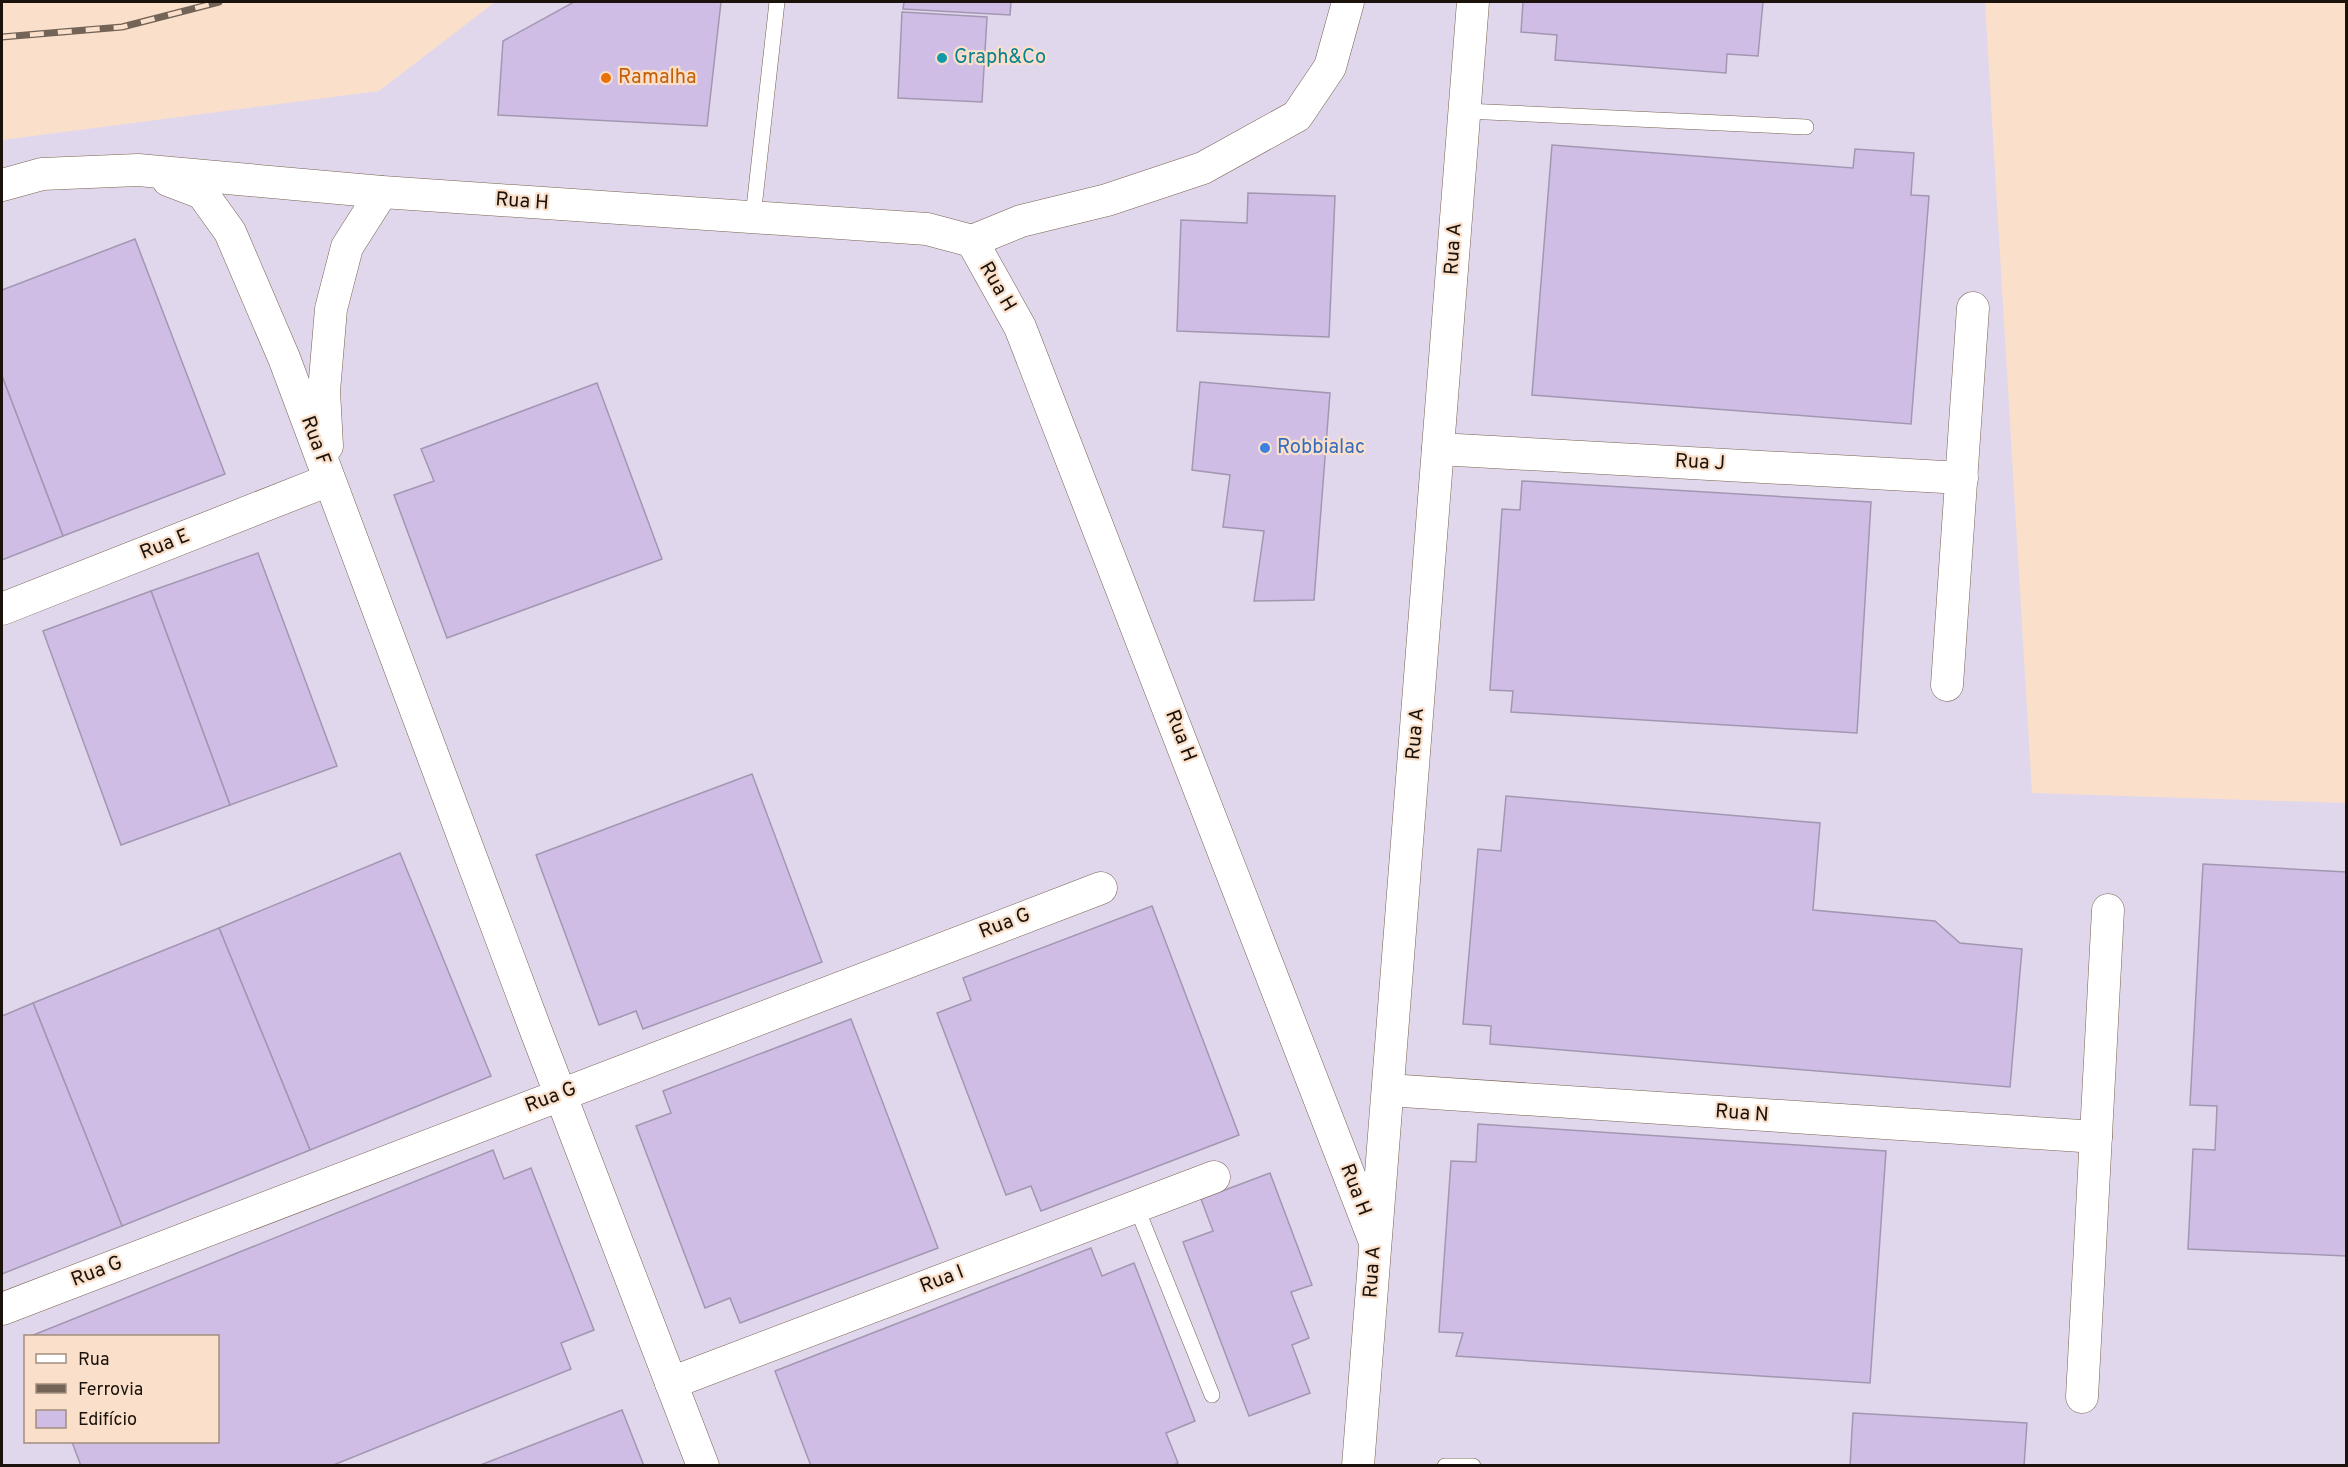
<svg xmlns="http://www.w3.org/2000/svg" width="2348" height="1467" font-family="Overpass,sans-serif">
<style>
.industrial{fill:#e0d7ec;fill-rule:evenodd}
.building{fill:#d0bde6;stroke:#a297b1;stroke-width:1.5}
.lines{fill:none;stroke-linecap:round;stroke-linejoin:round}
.service-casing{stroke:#796250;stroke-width:16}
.minor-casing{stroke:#796250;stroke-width:33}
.service{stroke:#fff;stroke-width:15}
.minor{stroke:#fff;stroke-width:32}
.rail-casing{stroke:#746457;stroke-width:7}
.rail{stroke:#fae0cb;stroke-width:4.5;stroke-dasharray:14;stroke-linecap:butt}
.culture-dot{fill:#0f9aa8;stroke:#fae0cb;stroke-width:2}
.food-dot{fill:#e8710a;stroke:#fae0cb;stroke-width:2}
.shop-dot{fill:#3f7fe0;stroke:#fae0cb;stroke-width:2}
.labels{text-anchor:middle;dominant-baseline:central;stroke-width:4.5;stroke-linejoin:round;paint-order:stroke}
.culture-label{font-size:20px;fill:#0d838f;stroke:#fae0cb;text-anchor:start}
.food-label{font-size:20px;fill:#c56008;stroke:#fae0cb;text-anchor:start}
.street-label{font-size:20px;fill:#1b130b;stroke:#fae0cb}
.shop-label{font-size:20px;fill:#366cbe;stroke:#fae0cb;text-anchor:start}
</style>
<rect width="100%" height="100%" fill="#fae0cb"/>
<path class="industrial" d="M495,2H1985L2032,793L2346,803V1465H2V140L379,91ZM26,1336H218V1442H26Z"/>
<g class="building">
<polygon points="574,2 721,2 707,126 498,115 503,41"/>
<polygon points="904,2 1011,2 1010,15 903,9"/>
<polygon points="1523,2 1763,2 1758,56 1727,54 1726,73 1555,60 1557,35 1521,32"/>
<polygon points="902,12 987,17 982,102 898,98"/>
<polygon points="1552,145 1853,168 1855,149 1914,153 1911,195 1929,196 1911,424 1532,395"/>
<polygon points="1248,193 1335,196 1329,337 1177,331 1181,220 1247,223"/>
<polygon points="135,239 225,474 63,536 2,376 2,290"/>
<polygon points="2,376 63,536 2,560"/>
<polygon points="1200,382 1330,393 1314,600 1254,601 1264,531 1223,527 1230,475 1192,470"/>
<polygon points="597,383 662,559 447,638 394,495 434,481 421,449"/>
<polygon points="1522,481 1871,502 1857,733 1511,712 1513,691 1490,690 1502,509 1520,510"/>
<polygon points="258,553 337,766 230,805 151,591"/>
<polygon points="151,591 230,805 121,845 43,631"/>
<polygon points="752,774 822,962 643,1029 636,1011 599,1025 536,855"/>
<polygon points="1506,796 1820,823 1813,910 1935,921 1960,943 2022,949 2010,1087 1490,1044 1491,1026 1463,1024 1478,849 1501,851"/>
<polygon points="400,853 491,1076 310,1150 219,928"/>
<polygon points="2203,864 2346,872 2346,1256 2188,1249 2193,1149 2215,1150 2217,1106 2190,1105"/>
<polygon points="1152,906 1239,1135 1041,1211 1031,1186 1006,1195 937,1013 971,1000 963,978"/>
<polygon points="219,928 310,1150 122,1226 33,1003"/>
<polygon points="33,1003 122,1226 2,1274 2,1016"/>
<polygon points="851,1019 938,1248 740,1323 730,1298 705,1308 636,1126 671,1113 663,1091"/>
<polygon points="1478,1124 1886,1151 1870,1383 1456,1356 1463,1333 1439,1332 1451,1161 1476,1162"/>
<polygon points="493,1150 504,1179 531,1168 594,1330 561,1343 571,1369 331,1466 81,1466 72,1442 218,1442 218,1336 31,1336"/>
<polygon points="1270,1173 1312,1285 1291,1292 1309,1338 1292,1345 1310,1393 1249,1416 1183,1242 1213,1231 1201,1199"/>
<polygon points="1091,1248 1102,1276 1134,1263 1195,1421 1166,1433 1178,1463 1172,1466 811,1466 775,1371"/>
<polygon points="622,1410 644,1466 478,1466"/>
<polygon points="1853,1413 2027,1423 2024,1466 1850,1466"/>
</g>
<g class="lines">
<defs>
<g id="service">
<polyline points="1465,111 1806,127"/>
<polyline points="753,217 777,2"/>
<polyline points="1136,1206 1212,1395"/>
<polyline points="1445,1466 1473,1466"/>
</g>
<g id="minor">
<polyline points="168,180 202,193 230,232 284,358 536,1031 703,1466"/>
<polyline points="2,185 42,174 138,170 382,192 927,229 972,241 1020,327 1375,1242"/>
<polyline points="972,241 1021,221 1107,200 1203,168 1297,116 1330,67 1348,2"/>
<polyline points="327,446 324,391 331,309 347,247 382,192"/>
<polyline points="1438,449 1962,478"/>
<polyline points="2,609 329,480"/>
<polyline points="1947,685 1973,308"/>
<polyline points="1388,1090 2096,1137"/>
<polyline points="2,1309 1101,888"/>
<polyline points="671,1383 1214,1177"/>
<polyline points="2082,1397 2108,910"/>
<polyline points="1358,1466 1473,2"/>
</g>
</defs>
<use href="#service" class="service-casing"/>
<use href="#minor" class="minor-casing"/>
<use href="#service" class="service"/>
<use href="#minor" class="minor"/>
<defs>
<polyline id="rail" points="2,37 122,27 219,2"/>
</defs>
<use href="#rail" class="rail-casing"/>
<use href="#rail" class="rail"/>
</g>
<circle class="culture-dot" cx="942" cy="58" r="6"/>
<circle class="food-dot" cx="606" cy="78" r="6"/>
<circle class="shop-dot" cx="1265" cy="448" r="6"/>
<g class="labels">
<g class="culture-label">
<text x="954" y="58">Graph&amp;Co</text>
</g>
<g class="food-label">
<text x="618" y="78">Ramalha</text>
</g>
<g class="street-label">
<text transform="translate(522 202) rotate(4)">Rua H</text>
<text transform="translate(1454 249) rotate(-86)">Rua A</text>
<text transform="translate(997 287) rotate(60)">Rua H</text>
<text transform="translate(315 441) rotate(70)">Rua F</text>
<text transform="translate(1700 463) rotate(3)">Rua J</text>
<text transform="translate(165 545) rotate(-22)">Rua E</text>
<text transform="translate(1416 734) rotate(-85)">Rua A</text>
<text transform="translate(1180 736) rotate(69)">Rua H</text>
<text transform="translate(1005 924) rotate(-21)">Rua G</text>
<text transform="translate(551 1098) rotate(-21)">Rua G</text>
<text transform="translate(1742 1114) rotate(4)">Rua N</text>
<text transform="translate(1355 1190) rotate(69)">Rua H</text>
<text transform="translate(97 1272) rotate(-21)">Rua G</text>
<text transform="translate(1373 1272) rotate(-86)">Rua A</text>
<text transform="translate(942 1280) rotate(-21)">Rua I</text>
</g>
<g class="shop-label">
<text x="1277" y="448">Robbialac</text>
</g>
</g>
<rect width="2348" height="1467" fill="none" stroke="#1b130b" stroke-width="6"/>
<rect x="24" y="1335" width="195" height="108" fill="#fae0cb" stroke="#a18e7e" stroke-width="1.5"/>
<rect x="36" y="1354" width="30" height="9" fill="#ffffff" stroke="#a18e7e" stroke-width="1.5"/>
<text x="78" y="1365" font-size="18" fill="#1b130b">Rua</text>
<rect x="36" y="1384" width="30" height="9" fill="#746457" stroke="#a18e7e" stroke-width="1.5"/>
<text x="78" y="1395" font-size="18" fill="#1b130b">Ferrovia</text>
<rect x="36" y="1410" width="30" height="18" fill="#d0bde6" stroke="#a18e7e" stroke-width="1.5"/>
<text x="78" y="1425" font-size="18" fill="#1b130b">Edifício</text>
</svg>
